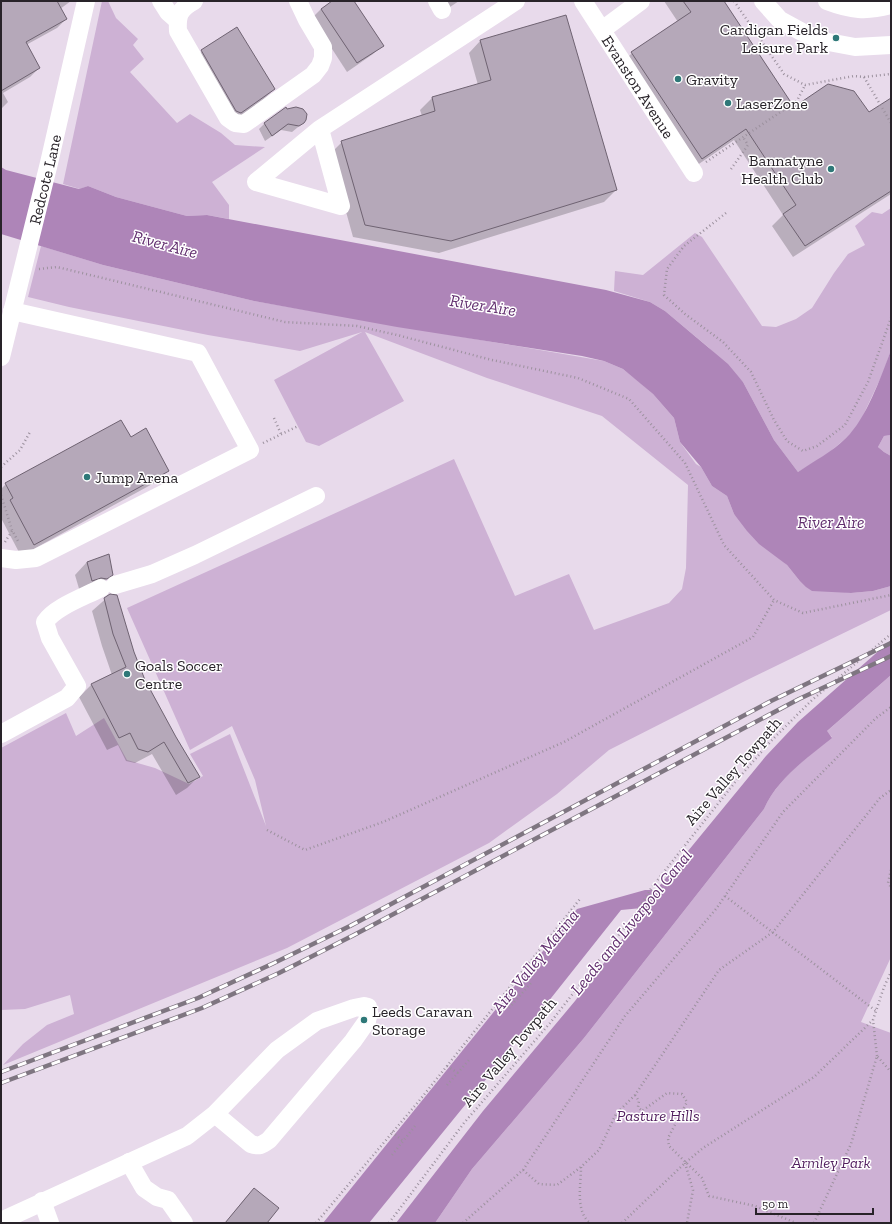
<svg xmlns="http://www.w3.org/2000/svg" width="892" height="1224" font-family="'Zilla Slab',serif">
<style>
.green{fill:#cdb1d4}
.water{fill:#ae85b8}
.shadow{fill:#0003}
.building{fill:#b5a8b9;stroke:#6f6372}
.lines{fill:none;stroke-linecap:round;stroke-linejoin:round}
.path{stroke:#9c919e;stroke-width:2.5;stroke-dasharray:1 3;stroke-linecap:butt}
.minor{stroke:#fff;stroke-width:18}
.rail-casing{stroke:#7f7681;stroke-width:4.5}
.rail{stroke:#fff;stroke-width:3;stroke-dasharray:9;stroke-linecap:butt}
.poi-dot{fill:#2e7878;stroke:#fff;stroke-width:1.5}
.labels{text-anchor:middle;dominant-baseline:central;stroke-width:3;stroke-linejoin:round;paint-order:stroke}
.poi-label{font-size:16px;fill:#282329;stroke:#fff;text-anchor:start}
.street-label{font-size:16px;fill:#282329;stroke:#fff}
.park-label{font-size:16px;font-style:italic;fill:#521f5f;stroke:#fff}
.water-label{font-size:17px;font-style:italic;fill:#622f6f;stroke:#fff}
</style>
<rect width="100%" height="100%" fill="#e8daeb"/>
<g class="green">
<polygon points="102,1 108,1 116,18 138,39 133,45 144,59 130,72 177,123 190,114 221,133 235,145 265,147 212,182 229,205 229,219 207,215 187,216 116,197 88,186 80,189 63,184"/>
<polygon points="891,208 891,350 883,373 858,426 845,439 826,455 798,472 774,440 743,382 708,347 665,311 650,302 614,291 615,271 643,275 695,233 702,237 762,326 776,327 796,319 812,308 834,273 848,254 865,245 855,226 872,212 882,214"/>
<polygon points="41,246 103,265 254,301 604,361 623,369 638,381 653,394 674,418 680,442 696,464 701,467 712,486 727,496 734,514 778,557 787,565 799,580 838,591 851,593 873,591 891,586 891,610 745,681 609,750 557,794 489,843 287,948 3,1065 23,1044 47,1025 74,1014 70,995 25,1009 1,1010 1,748 66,713 76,736 104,718 127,760 155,768 189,784 203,776 190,754 230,734 266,826 255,780 232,726 190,750 127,608 454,459 515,596 569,574 594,630 669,603 682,589 686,568 688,485 602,416 487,378 365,332 404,401 319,446 306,442 274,380 362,332 300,351 208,335 69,307 28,297"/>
<polygon points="891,435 891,456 884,452 878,447 884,436"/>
<path d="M891,675V957L861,1022L891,1033V1223H435L472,1169L584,1038L764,809C777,779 807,758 832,737L826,732Z"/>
</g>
<g class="water">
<path d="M1,167L6,170L79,189L88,186L116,197L187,216L207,215L606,290L650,302L665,311L728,364L743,382L774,440L798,472C814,461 832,452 846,438C866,419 881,377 891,350V435L884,436L878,447L884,452L891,456V586L873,591L851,593L812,591L806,587L799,580L787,565L759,544L747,531L734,514L727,496L712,486L701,467L680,442L674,418L653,394L623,369L604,361L582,356L397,327L254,301L103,265L1,234Z"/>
<path d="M891,640V675L827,731L832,738C807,758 777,779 764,809L584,1038L472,1169L435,1223H396L483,1111L575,1001L632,926L642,908L621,910L513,1046L369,1223H323L577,909L645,890H656L766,756L798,722Z"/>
</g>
<g class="shadow">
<polygon points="1,1 71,1 60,9 66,19 57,28 26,45 39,68 30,77 3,93 8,102 1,109"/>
<polygon points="334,1 353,1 382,45 373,54 347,72 312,18 321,9"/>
<polygon points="437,1 459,1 444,11"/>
<polygon points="664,1 723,1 794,108 868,114 891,99 891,194 793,257 772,226 783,215 734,140 690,170 620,65 632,53 678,22"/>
<polygon points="481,40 616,190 604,202 439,253 353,237 330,154 342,142 422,116 420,110 432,98 478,85 469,53"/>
<polygon points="202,51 274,89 262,101 228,125 190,63"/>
<polygon points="286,110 303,123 292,132 281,130 265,141 259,129 265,123"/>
<polygon points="130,439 168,470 156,482 21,556 1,518 1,489 6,484"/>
<polygon points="87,562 112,574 100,586 80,592 75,575"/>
<polygon points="110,595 144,681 175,738 199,776 187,788 176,795 152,754 135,763 126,761 118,745 107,750 79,697 91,685 112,675 102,646 92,611"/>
<polygon points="254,1189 265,1223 225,1223 246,1197"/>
</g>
<g class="building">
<polygon points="1,1 57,1 67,19 26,42 40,68 1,91"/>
<polygon points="332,1 354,1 384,46 357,63 321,9"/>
<polygon points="683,1 724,1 794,107 828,84 854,91 869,112 891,98 891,191 805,246 783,214 796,205 746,129 702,159 631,52 691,12"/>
<polygon points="566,15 617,190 451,241 365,225 341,141 435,111 432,97 491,80 480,40"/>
<polygon points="237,27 275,89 241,113 236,111 201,50"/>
<polygon points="286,107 287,109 296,107 303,109 307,114 306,120 304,123 299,126 288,124 272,136 264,123"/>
<polygon points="121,420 131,437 146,428 169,471 34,545 10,500 13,498 5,483"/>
<polygon points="109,554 113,575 107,579 101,578 92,581 87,562"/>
<polygon points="110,594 117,595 134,652 145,680 176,737 200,777 188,783 164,742 148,752 138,749 130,733 119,738 91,684 126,667 113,634 104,598"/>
<polygon points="254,1188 279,1208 267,1223 225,1223"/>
</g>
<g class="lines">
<g class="path">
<polyline points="734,1 784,74 805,85 854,76 864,77 891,74"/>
<polyline points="864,77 891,123"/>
<polyline points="706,162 797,101 805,85"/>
<polyline points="731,169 748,145 743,137"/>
<polyline points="726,213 684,246 667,269 664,295 685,314 723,342 751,372 774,420 787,441 803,451 817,446 845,425 868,382 891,318"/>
<polyline points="39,269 57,267 285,322 357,326 397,335 492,360 578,378 629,399 685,463 724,545 774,600 803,613 891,595"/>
<polyline points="274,418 281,434"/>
<polyline points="263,443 298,426"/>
<polyline points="1,467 20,450 30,432"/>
<polyline points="1,495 12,530 19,543"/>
<polyline points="5,542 12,531"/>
<polyline points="267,830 305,850 383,822 564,742 753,637 774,600"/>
<polyline points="891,870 888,883 891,887"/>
<polyline points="725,896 876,1011"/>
<polyline points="509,988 519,995"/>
<polyline points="509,1008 531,983"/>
<polyline points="877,1056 873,1020 884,987 891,972"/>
<polyline points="447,1066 458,1073"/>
<polyline points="447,1085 469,1060"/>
<polyline points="635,1095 639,1101 638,1107 642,1111 667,1093 682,1094 687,1102 668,1138 669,1146 702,1178 709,1196 755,1206 796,1223"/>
<polyline points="392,1132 403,1141"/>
<polyline points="392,1155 415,1126"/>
<polyline points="685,1163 693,1190 687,1223"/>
<path d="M581,1167C581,1185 575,1211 590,1223"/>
<polyline points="523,1170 539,1184 557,1185 581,1167 599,1150 616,1114 635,1095 719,970 773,932 880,798 891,790"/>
<polyline points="316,1223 419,1101 580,899"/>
<polyline points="389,1223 464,1123 550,1023 636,913 652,887 736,781 772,740 812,700 891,634"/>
<polyline points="463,1223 523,1170 625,1016 716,909 783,812 876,718 891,707"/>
<polyline points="622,1223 685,1163 703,1148 814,1077 873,1020"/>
<polyline points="814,1223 851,1144 877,1056 891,1072"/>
</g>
<g class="minor">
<polyline points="161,1 168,12 177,20"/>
<path d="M194,1C179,9 177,16 178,31L228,118L235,123L244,124L313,75L320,66L323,58V47L307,20L298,1"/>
<polyline points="437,1 442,10"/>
<path id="s1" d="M583,1L694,173"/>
<polyline points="763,1 780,20 802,32 823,41 855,47 891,45"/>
<path d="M827,1C851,10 866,12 891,5"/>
<polyline points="602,30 641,1"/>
<polyline points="320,129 256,182 341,206 320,129 516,1"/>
<path id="s2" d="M1,357L49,163L86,1"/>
<polyline points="1,558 16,560 36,558 250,450 198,353 12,311"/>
<polyline points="115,585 152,574 195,555 316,496"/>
<path d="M1,734L67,698L77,686L50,638L45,622C55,607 84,597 101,588"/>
<polyline points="129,1162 144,1188 157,1197 168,1200 184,1223"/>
<polyline points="42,1201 50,1223"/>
<path d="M1,1221L187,1136L215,1114L277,1050L317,1021L354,1008L364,1006L368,1007L369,1012L367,1021L353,1041L269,1140C262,1145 259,1147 251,1144L215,1114"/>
</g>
<defs>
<g id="rail">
<polyline points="1,1072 198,998 274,963 350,926 771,701 891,643"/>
<polyline points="1,1083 202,1008 279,973 354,935 799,699 891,656"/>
</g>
</defs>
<use href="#rail" class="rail-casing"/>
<use href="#rail" class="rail"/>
</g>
<g class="poi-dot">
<circle cx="836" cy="38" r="4"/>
<circle cx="678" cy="79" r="4"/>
<circle cx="728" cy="103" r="4"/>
<circle cx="831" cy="169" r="4"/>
<circle cx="87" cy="477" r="4"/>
<circle cx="127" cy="674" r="4"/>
<circle cx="364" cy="1020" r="4"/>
</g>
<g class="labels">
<g class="poi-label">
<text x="828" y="29" text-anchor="end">Cardigan Fields<tspan x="828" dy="18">Leisure Park</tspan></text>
<text x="686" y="79">Gravity</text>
<text x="736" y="103">LaserZone</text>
<text x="823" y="160" text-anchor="end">Bannatyne<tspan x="823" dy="18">Health Club</tspan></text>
<text x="95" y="477">Jump Arena</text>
<text x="135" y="665">Goals Soccer<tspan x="135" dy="18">Centre</tspan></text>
<text x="372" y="1011">Leeds Caravan<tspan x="372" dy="18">Storage</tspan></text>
</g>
<g class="street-label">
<text stroke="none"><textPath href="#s1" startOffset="102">Evanston Avenue</textPath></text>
<text stroke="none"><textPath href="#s2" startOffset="183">Redcote Lane</textPath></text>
<text transform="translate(733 771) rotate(-49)">Aire Valley Towpath</text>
<text transform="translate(509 1052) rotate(-50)">Aire Valley Towpath</text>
</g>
<g class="park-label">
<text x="658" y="1115">Pasture Hills</text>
<text x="831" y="1162">Armley Park</text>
</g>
<g class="water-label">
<text transform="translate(165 244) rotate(15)">River Aire</text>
<text transform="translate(483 305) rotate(9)">River Aire</text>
<text x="831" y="522">River Aire</text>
<text transform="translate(631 922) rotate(-51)">Leeds and Liverpool Canal</text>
<text transform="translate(535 961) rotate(-51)">Aire Valley Marina</text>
</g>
</g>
<rect width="892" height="1224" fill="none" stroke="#282329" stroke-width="4"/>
<path d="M756 1208v6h117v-6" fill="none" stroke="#282329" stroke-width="2"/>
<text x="762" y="1208" font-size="12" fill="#282329" stroke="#ffffff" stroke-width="3" paint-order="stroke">50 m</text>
</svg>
